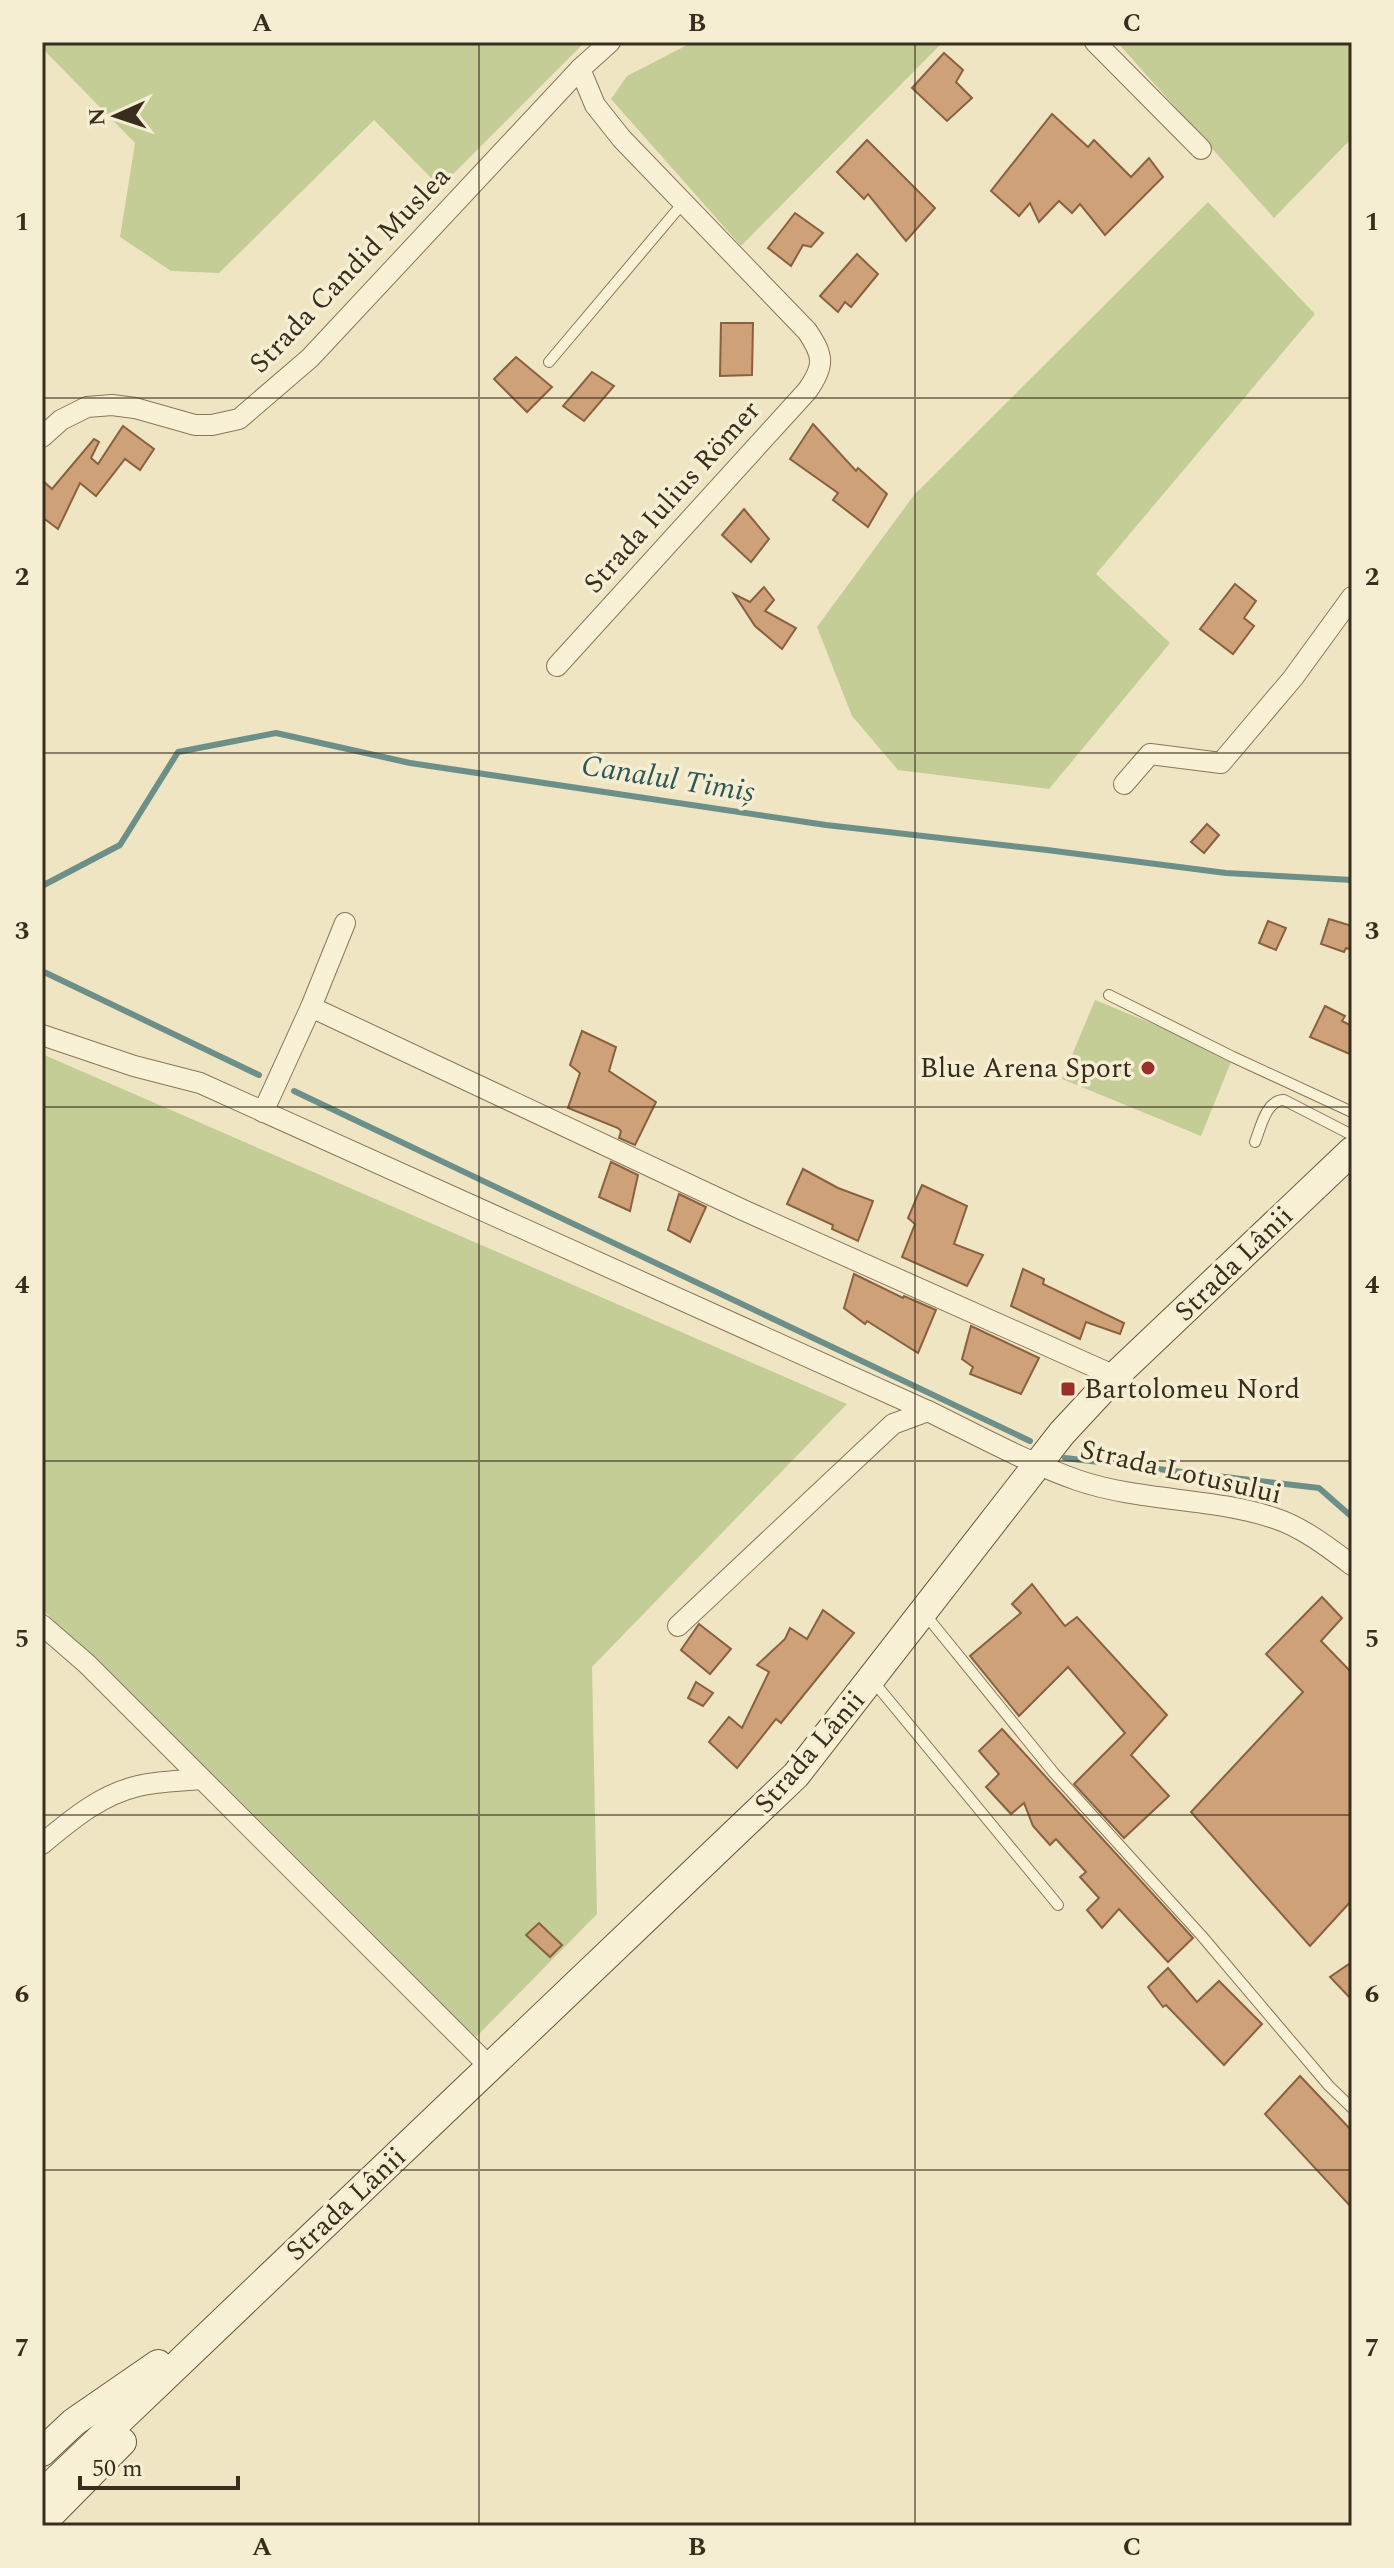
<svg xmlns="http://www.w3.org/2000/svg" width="1394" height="2568" font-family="Spectral,serif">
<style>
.green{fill:#c4cd96}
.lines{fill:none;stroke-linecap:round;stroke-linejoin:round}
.stream{stroke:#6c9089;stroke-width:6}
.building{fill:#cea178;stroke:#89613f;stroke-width:2}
.lane-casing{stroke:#8a7659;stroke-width:12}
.street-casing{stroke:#8a7659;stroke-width:22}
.secondary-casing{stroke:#6b573c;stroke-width:30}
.lane{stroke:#f9f1d6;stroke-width:10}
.street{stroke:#f9f1d6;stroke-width:20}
.secondary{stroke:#f9f1d6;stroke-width:28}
.grid{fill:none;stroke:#392d1e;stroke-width:2;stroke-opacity:0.55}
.poi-dot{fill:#9a2e28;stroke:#f6eed3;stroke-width:3}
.labels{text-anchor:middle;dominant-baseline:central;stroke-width:7;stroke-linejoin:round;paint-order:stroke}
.street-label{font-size:28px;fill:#392d1e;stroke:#f6eed3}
.poi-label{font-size:28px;fill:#392d1e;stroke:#f6eed3;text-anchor:end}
.water-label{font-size:30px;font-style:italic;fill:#2d5959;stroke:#f6eed3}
.neatline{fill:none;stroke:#392d1e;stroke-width:3}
.grid-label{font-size:26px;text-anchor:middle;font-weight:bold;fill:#392d1e}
</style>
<rect width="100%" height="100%" fill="#efe5c3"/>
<g class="green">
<polygon points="42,42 585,42 440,187 374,120 219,273 171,271 120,237 135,143 42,48"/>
<polygon points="693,42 943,42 741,246 611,99 627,76"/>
<polygon points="1117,42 1352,42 1352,138 1274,218"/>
<polygon points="1208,202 1315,314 1096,574 1170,643 1049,789 898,770 852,716 817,627 914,495"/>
<polygon points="1095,1000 1233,1057 1201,1136 1062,1079"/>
<polygon points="42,1054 847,1404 592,1667 597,1914 476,2037 433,1999 42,1609"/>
</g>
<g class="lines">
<g class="stream">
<polyline points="42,886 120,845 178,752 276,733 410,763 826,825 1047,850 1226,873 1352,880"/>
<polyline points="42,971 259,1075"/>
<polyline points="294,1091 1030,1441"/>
<polyline points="1065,1458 1319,1488 1352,1517"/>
</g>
</g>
<g class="building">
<polygon points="944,53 963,70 956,82 972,98 947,121 912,88"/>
<polygon points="1052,114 1088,147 1094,140 1131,177 1149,158 1163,177 1105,235 1080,204 1072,213 1059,201 1039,222 1030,203 1019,216 991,191"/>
<polygon points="867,140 935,208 906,241 868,194 864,199 837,172"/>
<polygon points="795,213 823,233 811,247 803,245 791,266 768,248"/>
<polygon points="857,254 878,274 851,307 845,302 838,312 820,296"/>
<polygon points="721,323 753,323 752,375 720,376"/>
<polygon points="516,357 552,387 527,412 494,379"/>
<polygon points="592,372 614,386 584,421 563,406"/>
<polygon points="813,424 856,471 858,468 887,494 868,527 833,500 838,493 790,459"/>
<polygon points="123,426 154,449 140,470 125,459 96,496 80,483 58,529 42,517 42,480 52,489 94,439 99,442 91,458 98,464"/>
<polygon points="744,509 769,539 751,562 722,535"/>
<polygon points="1235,584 1256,601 1244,618 1254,626 1233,654 1200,629"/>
<polygon points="764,587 774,600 765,611 796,628 782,649 755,626 734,594 750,602"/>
<polygon points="1207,824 1219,835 1204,853 1191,842"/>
<polygon points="1329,919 1352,926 1352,950 1346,948 1344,952 1321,944"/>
<polygon points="1268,921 1286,928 1276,950 1259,943"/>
<polygon points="1325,1006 1345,1016 1342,1021 1352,1026 1352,1055 1310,1037"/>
<polygon points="582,1031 616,1047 609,1071 656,1102 635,1145 619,1138 621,1131 618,1128 568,1108 580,1073 570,1065"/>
<polygon points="611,1162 638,1175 630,1211 599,1197"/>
<polygon points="803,1169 838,1188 873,1201 858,1241 832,1229 833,1225 787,1204"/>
<polygon points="922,1185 967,1206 954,1244 983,1255 967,1286 902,1257 915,1224 908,1218"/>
<polygon points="679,1194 706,1207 690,1242 668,1230"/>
<polygon points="1023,1269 1044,1279 1043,1284 1124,1323 1120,1334 1086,1322 1080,1339 1011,1306"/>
<polygon points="854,1274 903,1298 904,1296 936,1310 918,1353 867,1321 865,1324 844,1308"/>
<polygon points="971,1326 1039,1358 1021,1394 970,1374 973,1367 962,1359"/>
<polygon points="1032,1584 1065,1626 1077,1617 1167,1715 1131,1755 1169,1796 1124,1838 1074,1784 1125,1733 1068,1667 1019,1716 970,1656 1021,1613 1012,1604"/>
<polygon points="1322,1597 1342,1618 1321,1641 1352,1673 1352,1900 1310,1946 1191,1812 1303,1692 1266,1654"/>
<polygon points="823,1610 854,1633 781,1723 776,1719 737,1768 709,1742 729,1717 742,1728 769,1672 757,1665 785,1639 790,1628 807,1639"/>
<polygon points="699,1624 731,1649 710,1674 681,1650"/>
<polygon points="696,1682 713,1693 703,1706 688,1698"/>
<polygon points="1002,1729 1193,1938 1168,1962 1119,1909 1102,1928 1087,1910 1099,1898 1080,1877 1086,1872 1056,1839 1050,1845 1033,1826 1024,1803 1011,1814 986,1787 999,1774 979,1751"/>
<polygon points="539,1923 562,1945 550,1957 526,1935"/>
<polygon points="1352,1962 1352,2000 1330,1977"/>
<polygon points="1168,1968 1197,2002 1219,1981 1262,2024 1224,2065 1166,2005 1163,2007 1148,1987"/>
<polygon points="1300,2076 1352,2131 1352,2208 1265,2114"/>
</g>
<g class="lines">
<defs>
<g id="lane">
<polyline points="549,362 683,203"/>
<polyline points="1109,995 1233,1057 1352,1112"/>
<path d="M1255,1142C1261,1127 1266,1100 1284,1100L1352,1135"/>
<polyline points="924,1613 1054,1773 1201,1935 1329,2086 1352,2108"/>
<polyline points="873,1681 1058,1905"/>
</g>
<g id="street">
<polyline points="1095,42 1201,149"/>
<polyline points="42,437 61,420 87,407 112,405 135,408 195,425 212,425 239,419 310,358 580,69 610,42"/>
<path d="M557,666L807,391C825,366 824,356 807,331L622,139L595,105L580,69"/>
<polyline points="1124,784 1150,754 1221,763 1293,678 1352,597"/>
<polyline points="311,1007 743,1210 1115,1376"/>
<polyline points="42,1035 134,1066 200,1083 928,1411"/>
<polyline points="263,1112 311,1007 345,923"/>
<polyline points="42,1625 87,1664 490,2067"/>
<path d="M678,1626L893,1424L928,1411C977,1435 1026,1462 1077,1480C1141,1502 1210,1497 1274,1518C1302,1527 1328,1547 1352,1565"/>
<path d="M42,1844C71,1820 100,1795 138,1786C158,1781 181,1781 201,1779"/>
</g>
<g id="secondary">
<polyline points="42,2452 74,2422 158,2364"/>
<polyline points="42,2494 796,1775 1062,1433 1115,1376 1352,1151"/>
<polyline points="42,2523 122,2442"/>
</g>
</defs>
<use href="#lane" class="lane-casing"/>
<use href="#street" class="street-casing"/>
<use href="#secondary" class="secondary-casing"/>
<use href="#lane" class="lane"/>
<use href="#street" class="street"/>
<use href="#secondary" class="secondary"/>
</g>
<path class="grid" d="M479,42V2526M915,42V2526M42,398H1352M42,753H1352M42,1107H1352M42,1461H1352M42,1815H1352M42,2170H1352"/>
<g class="poi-dot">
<circle cx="1148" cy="1068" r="8"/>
<rect x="1060" y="1381" width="16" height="16" rx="4"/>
</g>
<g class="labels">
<g class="street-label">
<text transform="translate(350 270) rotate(-46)">Strada Candid Muslea</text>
<text transform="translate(672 497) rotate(-48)">Strada Iulius Römer</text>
<text transform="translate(1234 1264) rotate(-44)">Strada Lânii</text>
<text transform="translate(1181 1472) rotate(13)">Strada Lotusului</text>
<text transform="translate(810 1752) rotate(-49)">Strada Lânii</text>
<text transform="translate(346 2204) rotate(-43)">Strada Lânii</text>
</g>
<g class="poi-label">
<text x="1132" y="1068">Blue Arena Sport</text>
<text x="1084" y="1389" text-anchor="start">Bartolomeu Nord</text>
</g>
<g class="water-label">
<text transform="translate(668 779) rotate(9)">Canalul Timiș</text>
</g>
</g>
<rect width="1394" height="2568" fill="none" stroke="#f6eed3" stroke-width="88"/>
<g transform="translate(116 116) rotate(267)" stroke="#f6eed3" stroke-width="6" paint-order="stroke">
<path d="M0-6L14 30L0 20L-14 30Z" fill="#392d1e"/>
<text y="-12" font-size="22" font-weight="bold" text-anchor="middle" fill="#392d1e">N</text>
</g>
<path d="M80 2476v12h158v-12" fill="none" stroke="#392d1e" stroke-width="4"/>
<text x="92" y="2476" font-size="24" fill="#392d1e" stroke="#f6eed3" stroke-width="6" paint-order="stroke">50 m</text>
<rect x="44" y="44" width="1306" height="2480" class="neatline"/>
<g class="grid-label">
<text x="262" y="31">A</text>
<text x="697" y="31">B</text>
<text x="1132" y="31">C</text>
<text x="22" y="230">1</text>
<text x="1372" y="230">1</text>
<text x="22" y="585">2</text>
<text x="1372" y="585">2</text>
<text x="22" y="939">3</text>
<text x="1372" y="939">3</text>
<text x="22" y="1293">4</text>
<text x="1372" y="1293">4</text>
<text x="22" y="1647">5</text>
<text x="1372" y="1647">5</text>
<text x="22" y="2002">6</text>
<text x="1372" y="2002">6</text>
<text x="22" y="2356">7</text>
<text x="1372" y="2356">7</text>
<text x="262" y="2555">A</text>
<text x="697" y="2555">B</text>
<text x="1132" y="2555">C</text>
</g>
</svg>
